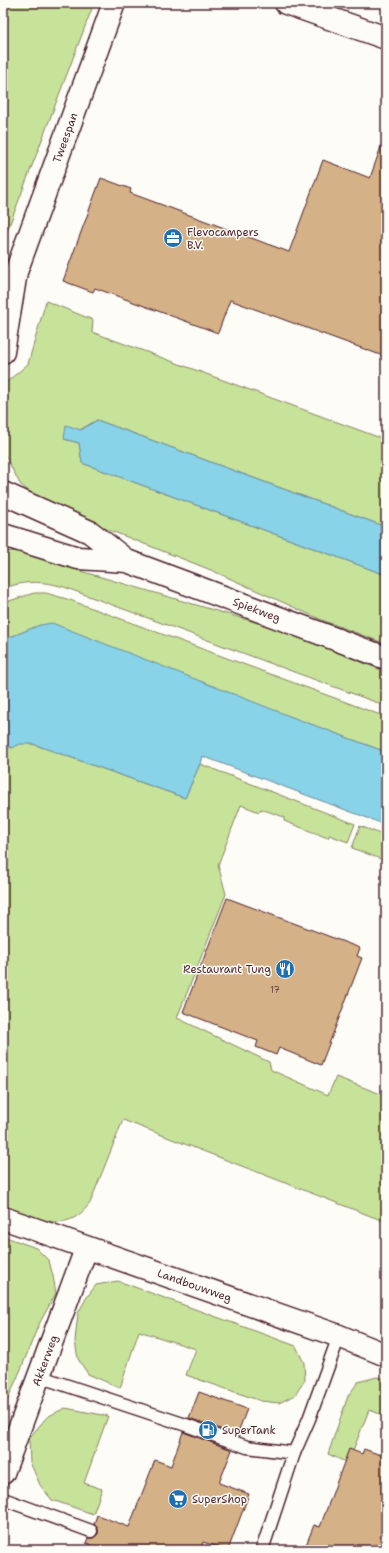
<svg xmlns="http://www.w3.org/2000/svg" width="389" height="1553" font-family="'Shantell Sans',sans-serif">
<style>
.green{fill:#c7e39a;stroke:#888162}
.water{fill:#88d3e8;stroke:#6f8b9c}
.building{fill:#d4b186;stroke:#4a1f2b}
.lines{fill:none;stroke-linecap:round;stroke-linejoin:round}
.service-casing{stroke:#4a1f2b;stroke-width:15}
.minor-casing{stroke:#4a1f2b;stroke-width:25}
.secondary-casing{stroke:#4a1f2b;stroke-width:25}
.service{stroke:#fdfcf7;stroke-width:12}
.minor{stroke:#fdfcf7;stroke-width:22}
.secondary{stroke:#fdfcf7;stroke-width:22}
.labels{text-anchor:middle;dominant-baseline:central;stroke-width:3;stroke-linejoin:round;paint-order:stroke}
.number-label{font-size:9px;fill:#6c4442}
.street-label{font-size:11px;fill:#4a1f2b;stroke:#fdfcf7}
.poi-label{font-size:11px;fill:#4a1f2b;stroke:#fdfcf7;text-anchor:start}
</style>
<rect width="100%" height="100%" fill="#fdfcf7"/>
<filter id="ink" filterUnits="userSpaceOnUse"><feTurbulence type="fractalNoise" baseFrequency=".025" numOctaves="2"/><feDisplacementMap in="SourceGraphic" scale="8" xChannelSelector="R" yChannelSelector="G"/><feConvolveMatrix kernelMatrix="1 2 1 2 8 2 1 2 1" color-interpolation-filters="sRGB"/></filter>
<g filter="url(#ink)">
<g class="green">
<polygon points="3,3 94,3 3,242"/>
<polygon points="46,301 93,320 92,332 386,440 386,527 97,420 64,439 79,443 82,463 386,575 386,644 322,620 211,570 45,505 20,484 5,455 3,447 3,385 28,364"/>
<path d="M17,551L57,562L77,570L285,631L386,672V706L64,587C43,581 24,580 3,589V552Z"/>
<polygon points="34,593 46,593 70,600 386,717 386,752 40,625 3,640 3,603"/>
<path d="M20,743L33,744L185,798L200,764L355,824L348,842L329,835L328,838L284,821V817L261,809L259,812L241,805L218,865L226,894L177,1018L269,1062L271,1070L328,1095L336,1077L386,1096V1222L123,1120L90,1203C66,1237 34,1217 3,1205V744L12,748Z"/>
<polygon points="360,826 386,836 386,861 352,848"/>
<polygon points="3,1236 36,1248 49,1261 53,1276 56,1293 38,1326 21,1369 3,1410"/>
<polygon points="118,1281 296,1346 304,1363 305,1380 295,1395 279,1403 261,1401 186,1375 196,1349 139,1331 120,1388 88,1374 78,1359 75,1341 78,1313 87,1297 96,1285"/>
<polygon points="377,1377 386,1379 386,1416 369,1410 348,1463 328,1454 348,1396 358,1382"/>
<polygon points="65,1408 108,1416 84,1483 102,1489 93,1514 52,1500 40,1485 30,1462 29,1438 47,1417"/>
</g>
<g class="water">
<polygon points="97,420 386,527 386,575 82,463 79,443 64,439 66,425 81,430"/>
<polygon points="52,623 292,717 386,752 386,825 202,756 200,764 185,798 33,744 20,744 12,748 3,744 3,640 40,625"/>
</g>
<g class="building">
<polygon points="383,141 386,141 386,357 230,300 218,333 95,288 93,292 63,281 101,178 131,189 130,193 289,252 323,160 370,178"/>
<polygon points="227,898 360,948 357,956 362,958 321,1065 279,1048 276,1055 256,1047 258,1041 183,1012"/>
<polygon points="199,1392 247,1409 237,1435 189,1418"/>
<polygon points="183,1432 232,1450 219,1483 249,1494 228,1550 203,1542 200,1550 105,1550 86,1543 88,1538 93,1538 98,1534 98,1529 94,1524 97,1515 129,1527 155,1460 171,1466"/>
<polygon points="349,1449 362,1454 364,1449 386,1457 386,1550 304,1550 314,1525 320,1527"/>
</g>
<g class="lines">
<defs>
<g id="service">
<polyline points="38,1376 186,1425 247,1447 294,1453 309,1419 339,1336"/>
<polyline points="3,1499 91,1531"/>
<polyline points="262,1550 294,1453"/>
</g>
<g id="minor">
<polyline points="286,3 386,38"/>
<path id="s1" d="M3,352L16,272L114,3"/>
<path id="s2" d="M3,1218L339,1336L386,1355"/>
<path id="s3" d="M3,1473L86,1249"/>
</g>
<g id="secondary">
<polyline points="3,493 90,532 127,561"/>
<path id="s4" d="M3,535L78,558L127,561L386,658"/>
</g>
</defs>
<use href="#service" class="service-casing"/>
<use href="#minor" class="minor-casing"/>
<use href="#secondary" class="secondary-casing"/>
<use href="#service" class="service"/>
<use href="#minor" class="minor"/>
<use href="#secondary" class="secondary"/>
</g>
</g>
<defs>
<symbol id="office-disc" viewBox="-11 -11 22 22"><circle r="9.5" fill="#1f6fb2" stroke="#fdfcf7"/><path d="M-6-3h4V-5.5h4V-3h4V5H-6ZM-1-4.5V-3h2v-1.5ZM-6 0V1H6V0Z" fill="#fff"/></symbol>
<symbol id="restaurant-disc" viewBox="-11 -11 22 22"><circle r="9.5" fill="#1f6fb2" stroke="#fdfcf7"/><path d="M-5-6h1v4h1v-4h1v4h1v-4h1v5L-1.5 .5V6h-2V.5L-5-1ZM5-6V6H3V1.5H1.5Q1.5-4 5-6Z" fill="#fff"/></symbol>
<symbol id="fuel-disc" viewBox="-11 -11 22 22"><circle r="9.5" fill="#1f6fb2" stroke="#fdfcf7"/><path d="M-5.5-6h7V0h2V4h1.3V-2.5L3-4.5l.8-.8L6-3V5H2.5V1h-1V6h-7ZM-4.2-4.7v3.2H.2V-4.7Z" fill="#fff"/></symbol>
<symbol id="supermarket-disc" viewBox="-11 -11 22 22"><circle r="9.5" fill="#1f6fb2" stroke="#fdfcf7"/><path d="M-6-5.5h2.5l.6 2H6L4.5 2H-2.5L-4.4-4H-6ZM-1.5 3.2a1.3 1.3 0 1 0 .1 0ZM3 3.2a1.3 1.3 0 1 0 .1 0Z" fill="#fff"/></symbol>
</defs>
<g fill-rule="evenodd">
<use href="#office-disc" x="162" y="227" width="22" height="22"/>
<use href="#restaurant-disc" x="274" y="958" width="22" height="22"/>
<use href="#fuel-disc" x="197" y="1419" width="22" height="22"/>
<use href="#supermarket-disc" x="167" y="1488" width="22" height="22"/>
</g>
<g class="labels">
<g class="number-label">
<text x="275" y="990">17</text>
</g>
<g class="street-label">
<text stroke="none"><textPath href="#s1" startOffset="224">Tweespan</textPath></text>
<text stroke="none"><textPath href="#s4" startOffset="266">Spiekweg</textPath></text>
<text stroke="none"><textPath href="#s2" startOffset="203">Landbouwweg</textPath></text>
<text stroke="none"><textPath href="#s3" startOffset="120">Akkerweg</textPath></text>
</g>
<g class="poi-label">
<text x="187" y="232">Flevocampers<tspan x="187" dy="13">B.V.</tspan></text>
<text x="271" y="969" text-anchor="end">Restaurant Tung</text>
<text x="222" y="1430">SuperTank</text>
<text x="192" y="1499">SuperShop</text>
</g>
</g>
<rect width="389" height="1553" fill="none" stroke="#fdfcf7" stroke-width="16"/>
<rect x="8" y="8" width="373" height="1537" fill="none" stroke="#4a1f2b" stroke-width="1.5" filter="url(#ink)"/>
</svg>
